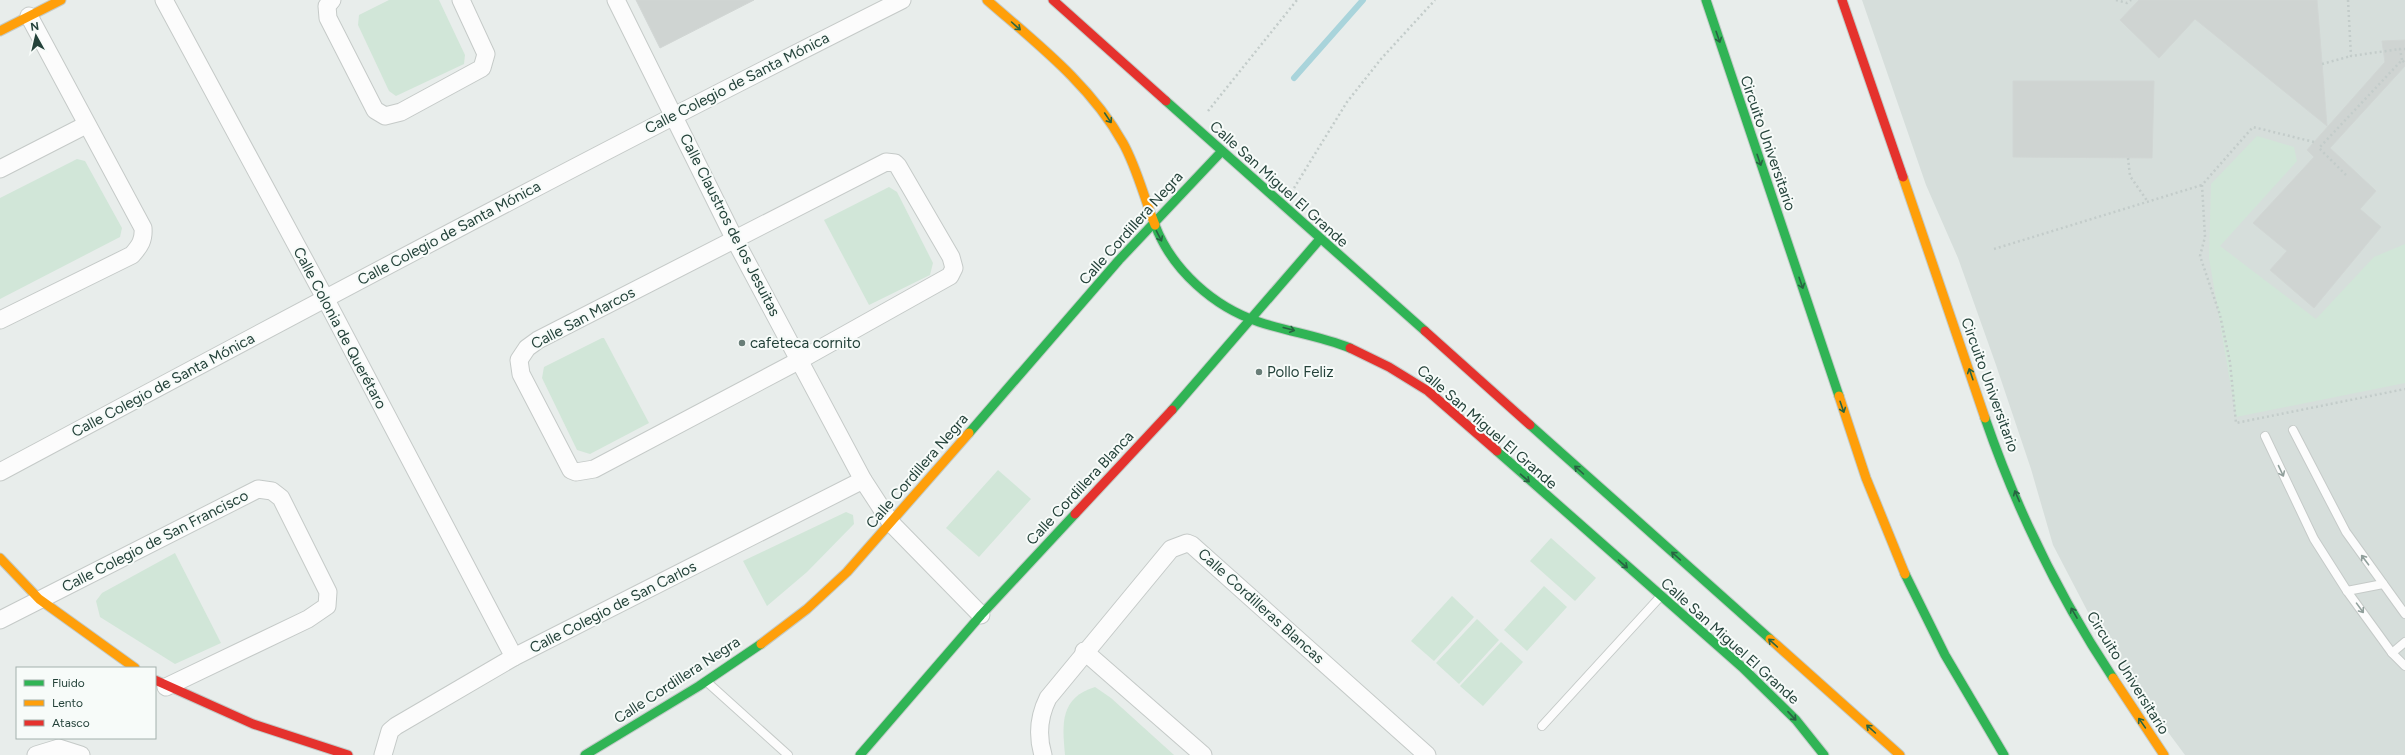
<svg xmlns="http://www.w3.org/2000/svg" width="2405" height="755" font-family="Figtree,sans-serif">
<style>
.built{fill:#d6dedb}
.green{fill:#d1e6d8}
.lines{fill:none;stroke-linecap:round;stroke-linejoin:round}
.stream{stroke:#a9d4db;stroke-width:6}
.building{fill:#cfd4d2;stroke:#d1d6d4}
.lane-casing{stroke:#c5cac8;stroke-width:10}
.street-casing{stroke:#c5cac8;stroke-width:19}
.fast-casing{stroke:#c3cbc8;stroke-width:11}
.slow-casing{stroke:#c3cbc8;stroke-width:11}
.jam-casing{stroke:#c3cbc8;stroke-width:11}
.path{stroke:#c3ccca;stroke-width:2.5;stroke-dasharray:2 3;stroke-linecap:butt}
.lane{stroke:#fcfcfc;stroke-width:8}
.street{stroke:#fcfcfc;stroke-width:17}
.fast{stroke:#30b455;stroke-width:9}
.slow{stroke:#ff9f0a;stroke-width:9}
.jam{stroke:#e5322d;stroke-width:9}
.oneway{stroke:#286442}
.oneway2{stroke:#909f9b}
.poi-dot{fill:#697e78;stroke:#f7fbf9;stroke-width:1.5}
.labels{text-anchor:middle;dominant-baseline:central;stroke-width:4;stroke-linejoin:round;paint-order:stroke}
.street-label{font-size:15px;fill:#24423a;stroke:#f7fbf9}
.poi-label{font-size:15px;fill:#24423a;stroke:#f7fbf9;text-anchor:start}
</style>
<rect width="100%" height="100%" fill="#e8edeb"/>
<polygon class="built" points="1862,0 2405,0 2405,755 2185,755 2142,697 2090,616 2053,545 2031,469 1996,365 1958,258 1926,185"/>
<g class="green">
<polygon points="389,0 439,0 465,55 464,64 396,96 389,91 358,25 359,15"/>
<polygon points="2257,136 2294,147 2297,161 2220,246 2316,319 2374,257 2405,244 2405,383 2236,417 2209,258 2211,184"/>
<polygon points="77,159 85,161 122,228 120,237 0,299 0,198"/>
<polygon points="889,187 897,192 933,263 930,275 869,305 824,220"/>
<polygon points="602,338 604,338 649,423 590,454 577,450 542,378 544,367"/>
<polygon points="998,470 1031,499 979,557 946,528"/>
<polygon points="846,512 853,515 854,524 807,572 767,606 743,561"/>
<polygon points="1551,538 1596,578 1575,601 1530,561"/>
<polygon points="175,553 221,643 175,664 100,617 96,601 102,593"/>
<polygon points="1544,586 1567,607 1527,651 1504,630"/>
<polygon points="1452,596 1474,617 1434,661 1411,641"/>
<polygon points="1477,619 1499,640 1459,684 1436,663"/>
<polygon points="1501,642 1523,662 1483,706 1460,686"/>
<path d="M1095,687L1111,698L1174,755H1065C1062,723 1060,698 1095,687Z"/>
</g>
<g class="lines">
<polyline class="stream" points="1294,78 1363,0"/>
</g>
<g class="building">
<polygon points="636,0 754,0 660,48"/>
<polygon points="2139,0 2317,0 2327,126 2195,19 2159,58 2120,20"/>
<polygon points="2405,40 2405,66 2330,148 2376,191 2360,209 2381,227 2314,308 2270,270 2287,251 2253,223 2314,157 2307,150 2385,62 2382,41"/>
<polygon points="2013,81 2154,81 2152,158 2013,157"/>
</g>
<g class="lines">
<defs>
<g id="lane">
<polyline points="2293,430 2346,532 2405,614"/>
<polyline points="2265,436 2314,539 2347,591 2392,653 2405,666"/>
<polyline points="2347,591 2383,584"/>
<polyline points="2392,653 2405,642"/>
<polyline points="707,682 788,755"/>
<polyline points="1542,726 1660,597"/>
</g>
<g id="street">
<polyline points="164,0 325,298 514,657"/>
<polyline points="332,0 327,6 328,18 375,110 385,116 401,112 482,68 486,54 461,0"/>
<polyline points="616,0 735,240 863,480 891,523 981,615"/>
<polygon points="886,162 895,163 898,166 951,257 954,268 950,276 800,360 594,469 576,472 571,470 521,374 519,360 527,348 538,340"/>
<polyline points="0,169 86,125"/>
<path d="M0,320L132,255C140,246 144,240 143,228L29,16"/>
<path d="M0,472C299,312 599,152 902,0"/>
<polyline points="0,620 258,489 272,491 281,498 328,592 327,606 308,619 166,687"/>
<polyline points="1084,651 1203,755"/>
<polyline points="36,755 59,748 81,755"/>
<polyline points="383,755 390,731 396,726 514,657 863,480"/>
<path d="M1043,755C1037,735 1039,716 1048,698L1171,549L1187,543L1192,545L1427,755"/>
</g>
<g id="fast">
<polyline points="1706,0 1839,396"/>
<polyline points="1166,101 1425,331"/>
<path d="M1155,225C1172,270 1214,307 1259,322C1289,332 1320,336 1350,348"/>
<polyline points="1172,410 1320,239"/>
<path d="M1985,418C2016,508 2060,598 2113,678"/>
<polyline points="1530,425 1770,639"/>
<polyline points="969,433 1119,260 1222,151"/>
<polyline points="1497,451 1742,667 1796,720 1824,755"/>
<polyline points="1905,574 1945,655 2004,755"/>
<polyline points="585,755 699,686 761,644"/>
<polyline points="860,755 981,615 1075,514"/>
</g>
<g id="slow">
<path d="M987,0C1036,43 1090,84 1123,143C1137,168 1144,198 1155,225"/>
<polyline points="0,31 61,0"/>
<polyline points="1903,177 1985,418"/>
<polyline points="1839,396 1866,478 1905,574"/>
<polyline points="0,558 39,599 135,668"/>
<polyline points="1770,639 1900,755"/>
<polyline points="761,644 807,609 847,572 969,433"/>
<polyline points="2113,678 2164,755"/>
</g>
<g id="jam">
<polyline points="1053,0 1166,101"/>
<polyline points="1842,0 1903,177"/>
<polyline points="1425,331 1530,425"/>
<polyline points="1350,348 1389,367 1428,391 1497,451"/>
<polyline points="1075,514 1172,410"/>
<polyline points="155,680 253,724 348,755"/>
</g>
</defs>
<use href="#lane" class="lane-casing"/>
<use href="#street" class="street-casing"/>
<use href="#fast" class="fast-casing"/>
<use href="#slow" class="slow-casing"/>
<use href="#jam" class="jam-casing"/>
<g class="path">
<polyline points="2116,0 2127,3 2131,0"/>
<polyline points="2348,0 2351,56 2400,49"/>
<polyline points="2402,60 2400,49 2405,49"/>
<polyline points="2322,64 2351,56"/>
<polyline points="1208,111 1297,0"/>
<polyline points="2314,142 2253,127 2202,185 2205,237 2200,256 2220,315 2230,362 2236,423 2405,389"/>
<polyline points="2128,158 2130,176 2148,202"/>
<polyline points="2346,175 2319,148 2402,60 2405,63"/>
<polyline points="1294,188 1347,102 1381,59 1435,0"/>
<polyline points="1994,249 2202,185"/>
</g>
<use href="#lane" class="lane"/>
<use href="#street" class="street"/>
<use href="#fast" class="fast"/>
<use href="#slow" class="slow"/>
<use href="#jam" class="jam"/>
</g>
<defs><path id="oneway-shaft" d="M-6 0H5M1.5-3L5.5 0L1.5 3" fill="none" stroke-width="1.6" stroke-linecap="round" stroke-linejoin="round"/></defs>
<g class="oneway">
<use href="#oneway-shaft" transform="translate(1016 26) rotate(42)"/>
<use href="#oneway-shaft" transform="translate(1718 37) rotate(71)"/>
<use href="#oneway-shaft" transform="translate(1108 118) rotate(56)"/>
<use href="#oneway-shaft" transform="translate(1759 160) rotate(71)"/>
<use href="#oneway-shaft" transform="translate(1159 236) rotate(63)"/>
<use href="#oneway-shaft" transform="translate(1801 283) rotate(71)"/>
<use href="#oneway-shaft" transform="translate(1289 329) rotate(15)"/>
<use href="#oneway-shaft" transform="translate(1971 374) rotate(-109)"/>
<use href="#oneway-shaft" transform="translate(1842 407) rotate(71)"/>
<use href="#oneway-shaft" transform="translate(1579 470) rotate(-138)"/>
<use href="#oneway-shaft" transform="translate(1525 478) rotate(41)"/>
<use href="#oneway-shaft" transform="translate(2017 496) rotate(-113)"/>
<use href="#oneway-shaft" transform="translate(1676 556) rotate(-138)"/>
<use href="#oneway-shaft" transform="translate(1623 564) rotate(41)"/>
<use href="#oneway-shaft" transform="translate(2074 613) rotate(-120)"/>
<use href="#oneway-shaft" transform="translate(1773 643) rotate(-138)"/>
<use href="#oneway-shaft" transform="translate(1792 716) rotate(47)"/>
<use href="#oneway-shaft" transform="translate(2142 723) rotate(-125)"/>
<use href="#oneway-shaft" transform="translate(1871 729) rotate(-138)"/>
</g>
<g class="oneway2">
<use href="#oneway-shaft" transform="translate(2281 471) rotate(65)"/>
<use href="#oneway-shaft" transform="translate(2365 560) rotate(-127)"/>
<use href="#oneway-shaft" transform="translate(2360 608) rotate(54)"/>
</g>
<g class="poi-dot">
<circle cx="742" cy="343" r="4"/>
<circle cx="1259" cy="372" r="4"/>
</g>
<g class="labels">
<g class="street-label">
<text transform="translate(737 83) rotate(-27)">Calle Colegio de Santa Mónica</text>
<text transform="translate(1768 143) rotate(71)">Circuito Universitario</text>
<text transform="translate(1279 184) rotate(42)">Calle San Miguel El Grande</text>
<text transform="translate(730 225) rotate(63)">Calle Claustros de los Jesuitas</text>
<text transform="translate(1131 228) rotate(-48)">Calle Cordillera Negra</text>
<text transform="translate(449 233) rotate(-28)">Calle Colegio de Santa Mónica</text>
<text transform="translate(583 318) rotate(-28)">Calle San Marcos</text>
<text transform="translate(340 328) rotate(62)">Calle Colonia de Querétaro</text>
<text transform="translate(163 385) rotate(-28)">Calle Colegio de Santa Mónica</text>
<text transform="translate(1990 385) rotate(70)">Circuito Universitario</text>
<text transform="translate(1487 427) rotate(41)">Calle San Miguel El Grande</text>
<text transform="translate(917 471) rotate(-49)">Calle Cordillera Negra</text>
<text transform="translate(1080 488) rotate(-47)">Calle Cordillera Blanca</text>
<text transform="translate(155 541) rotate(-27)">Calle Colegio de San Francisco</text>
<text transform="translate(1261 606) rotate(42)">Calle Cordilleras Blancas</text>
<text transform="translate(613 607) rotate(-27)">Calle Colegio de San Carlos</text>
<text transform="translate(1730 641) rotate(42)">Calle San Miguel El Grande</text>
<text transform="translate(2128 673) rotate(58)">Circuito Universitario</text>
<text transform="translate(677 680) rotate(-33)">Calle Cordillera Negra</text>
</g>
<g class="poi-label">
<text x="750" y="343">cafeteca cornito</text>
<text x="1267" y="372">Pollo Feliz</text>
</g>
</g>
<rect x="16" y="667" width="140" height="72" fill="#f7fbf9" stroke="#a3b1ad"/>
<rect x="24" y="680" width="20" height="6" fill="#30b455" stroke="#a3b1ad"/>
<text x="52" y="687" font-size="12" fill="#24423a">Fluido</text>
<rect x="24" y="700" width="20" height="6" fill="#ff9f0a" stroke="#a3b1ad"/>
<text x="52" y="707" font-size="12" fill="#24423a">Lento</text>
<rect x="24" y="720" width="20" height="6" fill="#e5322d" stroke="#a3b1ad"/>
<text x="52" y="727" font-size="12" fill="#24423a">Atasco</text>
<g transform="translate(36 36) rotate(352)" stroke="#f7fbf9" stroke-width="3" paint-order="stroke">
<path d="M0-3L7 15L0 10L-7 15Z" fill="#24423a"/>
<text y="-6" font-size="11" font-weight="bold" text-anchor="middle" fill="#24423a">N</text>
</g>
</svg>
